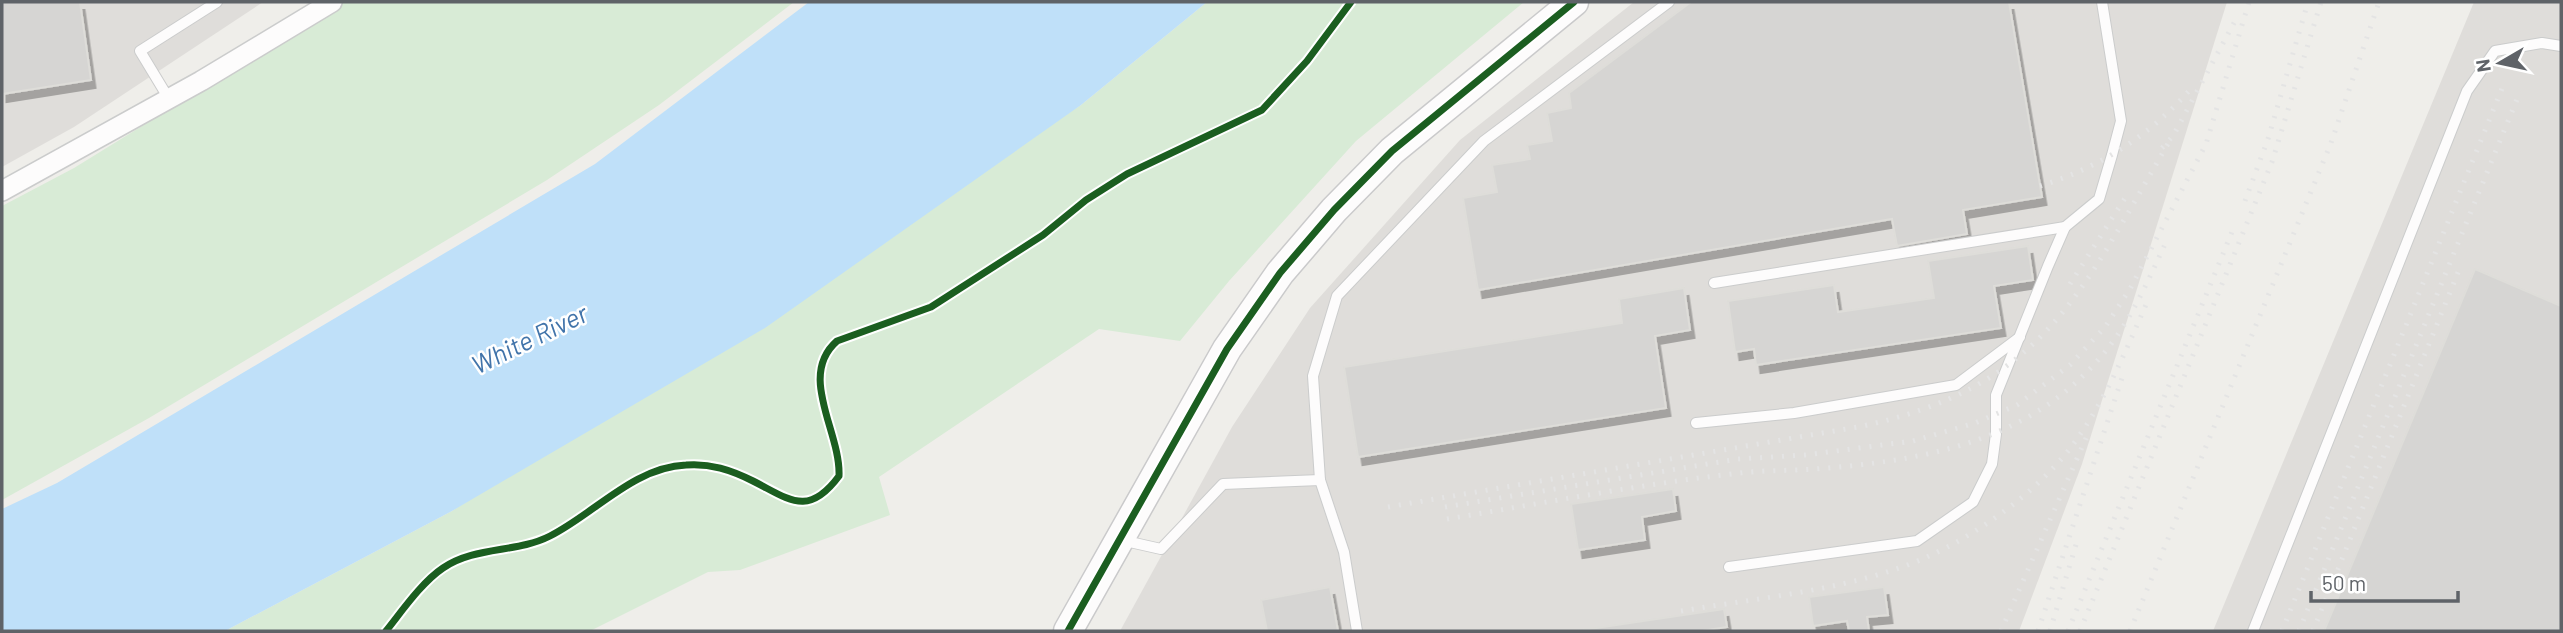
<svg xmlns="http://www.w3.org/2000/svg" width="2563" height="633" font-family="Barlow,sans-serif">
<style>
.industrial{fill:#dfddda}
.green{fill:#d8ebd6}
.water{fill:#bfe0f9}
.building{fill:#d6d5d3;stroke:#deddd9;stroke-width:2;filter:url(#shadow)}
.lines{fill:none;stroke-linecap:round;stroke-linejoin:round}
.lane-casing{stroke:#cbcccc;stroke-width:12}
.street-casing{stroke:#cbcccc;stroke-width:22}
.secondary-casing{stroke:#cacacb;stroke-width:31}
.lane{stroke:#fdfcfc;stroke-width:10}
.street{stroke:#fdfcfc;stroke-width:19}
.secondary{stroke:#fdfcfc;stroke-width:28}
.rail{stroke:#e4e4e4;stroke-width:5;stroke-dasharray:2 9;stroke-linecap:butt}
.cycleway-casing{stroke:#fff;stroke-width:11}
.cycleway{stroke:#1b5e20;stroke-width:7}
.labels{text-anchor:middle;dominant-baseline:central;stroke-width:5;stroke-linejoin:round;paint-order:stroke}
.water-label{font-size:26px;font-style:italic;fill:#4174aa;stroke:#fff}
</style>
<defs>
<filter id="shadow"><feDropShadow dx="4.5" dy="8" stdDeviation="0" flood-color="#0004"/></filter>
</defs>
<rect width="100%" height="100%" fill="#efeeea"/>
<g class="industrial">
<polygon points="2,2 263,2 74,127 2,167"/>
<polygon points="1634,2 2227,2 2082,464 2019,631 1120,631 1232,427 1310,308 1460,140"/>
<polygon points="2474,2 2561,2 2561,631 2213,631"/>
</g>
<g class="green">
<polygon points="343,2 794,2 659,105 547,180 149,418 2,500 2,206 74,168"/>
<polygon points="1207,2 1524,2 1356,141 1229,281 1180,341 1099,329 879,477 890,515 740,570 708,572 590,631 225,631 452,511 1081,105"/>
</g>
<polygon class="water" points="809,2 1207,2 1081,105 765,328 452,511 225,631 2,631 2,509 57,483 595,164"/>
<g class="building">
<polygon points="2,2 80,2 91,80 2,94"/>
<polygon points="1691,2 2009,2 2042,197 1963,210 1967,234 1897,246 1892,219 1478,290 1463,198 1497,192 1492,165 1530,159 1527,145 1552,141 1547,113 1571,108 1569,93"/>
<polygon points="2028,246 2033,280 1994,286 2001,328 1756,365 1754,349 1735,352 1728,301 1834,285 1838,312 1934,298 1928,261"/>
<polygon points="2475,269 2561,306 2561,631 2324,631"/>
<polygon points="1684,288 1690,330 1655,336 1666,408 1358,457 1344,367 1622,323 1619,299"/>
<polygon points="1673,489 1676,511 1642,517 1645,540 1578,550 1571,504"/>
<polygon points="1330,587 1338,631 1267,631 1261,600"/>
<polygon points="1884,587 1888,615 1867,617 1869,631 1849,631 1847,621 1813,626 1809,597"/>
<polygon points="1724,609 1727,627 1701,631 1576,631"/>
</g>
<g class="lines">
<defs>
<g id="lane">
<polyline points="169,99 140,51 217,2"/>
<polyline points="1714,283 2065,227"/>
<polyline points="1696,423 1794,413 1956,385 2020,337"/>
<polyline points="1320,480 1344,552 1357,631"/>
<polyline points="1121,540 1161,549 1223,484 1320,480 1313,376 1337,296 1484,141 1669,2"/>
<polyline points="1729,567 1917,541 1973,502 1992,464 1996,434 1996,395 2048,266 2065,227 2099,199 2112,155 2121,121 2102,2"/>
<polyline points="2253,631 2467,91 2495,51 2542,43 2561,46"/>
</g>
<polyline id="street" points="2,191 201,81 332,2"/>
<polyline id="secondary" points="1068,631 1227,349 1280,273 1334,210 1392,151 1574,2"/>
</defs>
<use href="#lane" class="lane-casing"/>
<use href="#street" class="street-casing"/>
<use href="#secondary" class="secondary-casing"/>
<use href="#lane" class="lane"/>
<use href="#street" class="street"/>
<use href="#secondary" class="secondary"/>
<g class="rail">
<polyline points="2162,148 2173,136 2235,21"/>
<path d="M2040,186C2099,168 2153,134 2193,86"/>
<polyline points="2245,201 2268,139 2308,2"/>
<polyline points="2070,284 2125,198"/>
<path d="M1388,507L1858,427C2045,388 2081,292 2169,142"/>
<polyline points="1445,507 1738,459 1805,455 1913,441 1975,423 2017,405 2070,365 2105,327 2130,289 2206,144 2249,2"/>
<path d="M1447,519C1544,503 1642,484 1740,473C1765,470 1790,471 1815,469C1935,460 2049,438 2121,330C2139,302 2153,270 2167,240"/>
<path d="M1681,611C1752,599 1828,592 1896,569C1961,548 2041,493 2079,436C2109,393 2128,345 2149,298"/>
<polyline points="2001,631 2087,436"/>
<polyline points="2038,631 2124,372"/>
<polyline points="2050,631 2078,538"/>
<polyline points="2068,631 2234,227"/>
<polyline points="2080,631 2272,162 2321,2"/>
<polyline points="2130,631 2331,143 2379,2"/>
<polyline points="2282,631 2503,86"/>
<polyline points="2299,631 2520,92"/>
<polyline points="2313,631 2461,265"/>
</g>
<defs>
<g id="cycleway">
<path d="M386,631C402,611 422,582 443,568C475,546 517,553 550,536C594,514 634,467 686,465C710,463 731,470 753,481C789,499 808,518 839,476C841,432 797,376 837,341L931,307L1043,235L1086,200L1127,174L1262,110L1307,61L1351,2"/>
<polyline points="1068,631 1227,349 1280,273 1334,210 1392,151 1574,2"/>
</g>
</defs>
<use href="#cycleway" class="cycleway-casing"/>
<use href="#cycleway" class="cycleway"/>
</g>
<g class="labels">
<g class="water-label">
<text transform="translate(529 338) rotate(-26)">White River</text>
</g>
</g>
<rect width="2563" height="633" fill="none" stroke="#5f6368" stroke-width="7"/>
<g transform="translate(2500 63) rotate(261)" stroke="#ffffff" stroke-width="5" paint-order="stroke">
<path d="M0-5L12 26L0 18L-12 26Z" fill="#5f6368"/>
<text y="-10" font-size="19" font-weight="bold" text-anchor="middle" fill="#5f6368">N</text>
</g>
<path d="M2311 591v10h147v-10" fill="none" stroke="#5f6368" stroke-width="3.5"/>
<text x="2322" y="591" font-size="21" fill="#5f6368" stroke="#ffffff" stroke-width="5" paint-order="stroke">50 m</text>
</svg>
